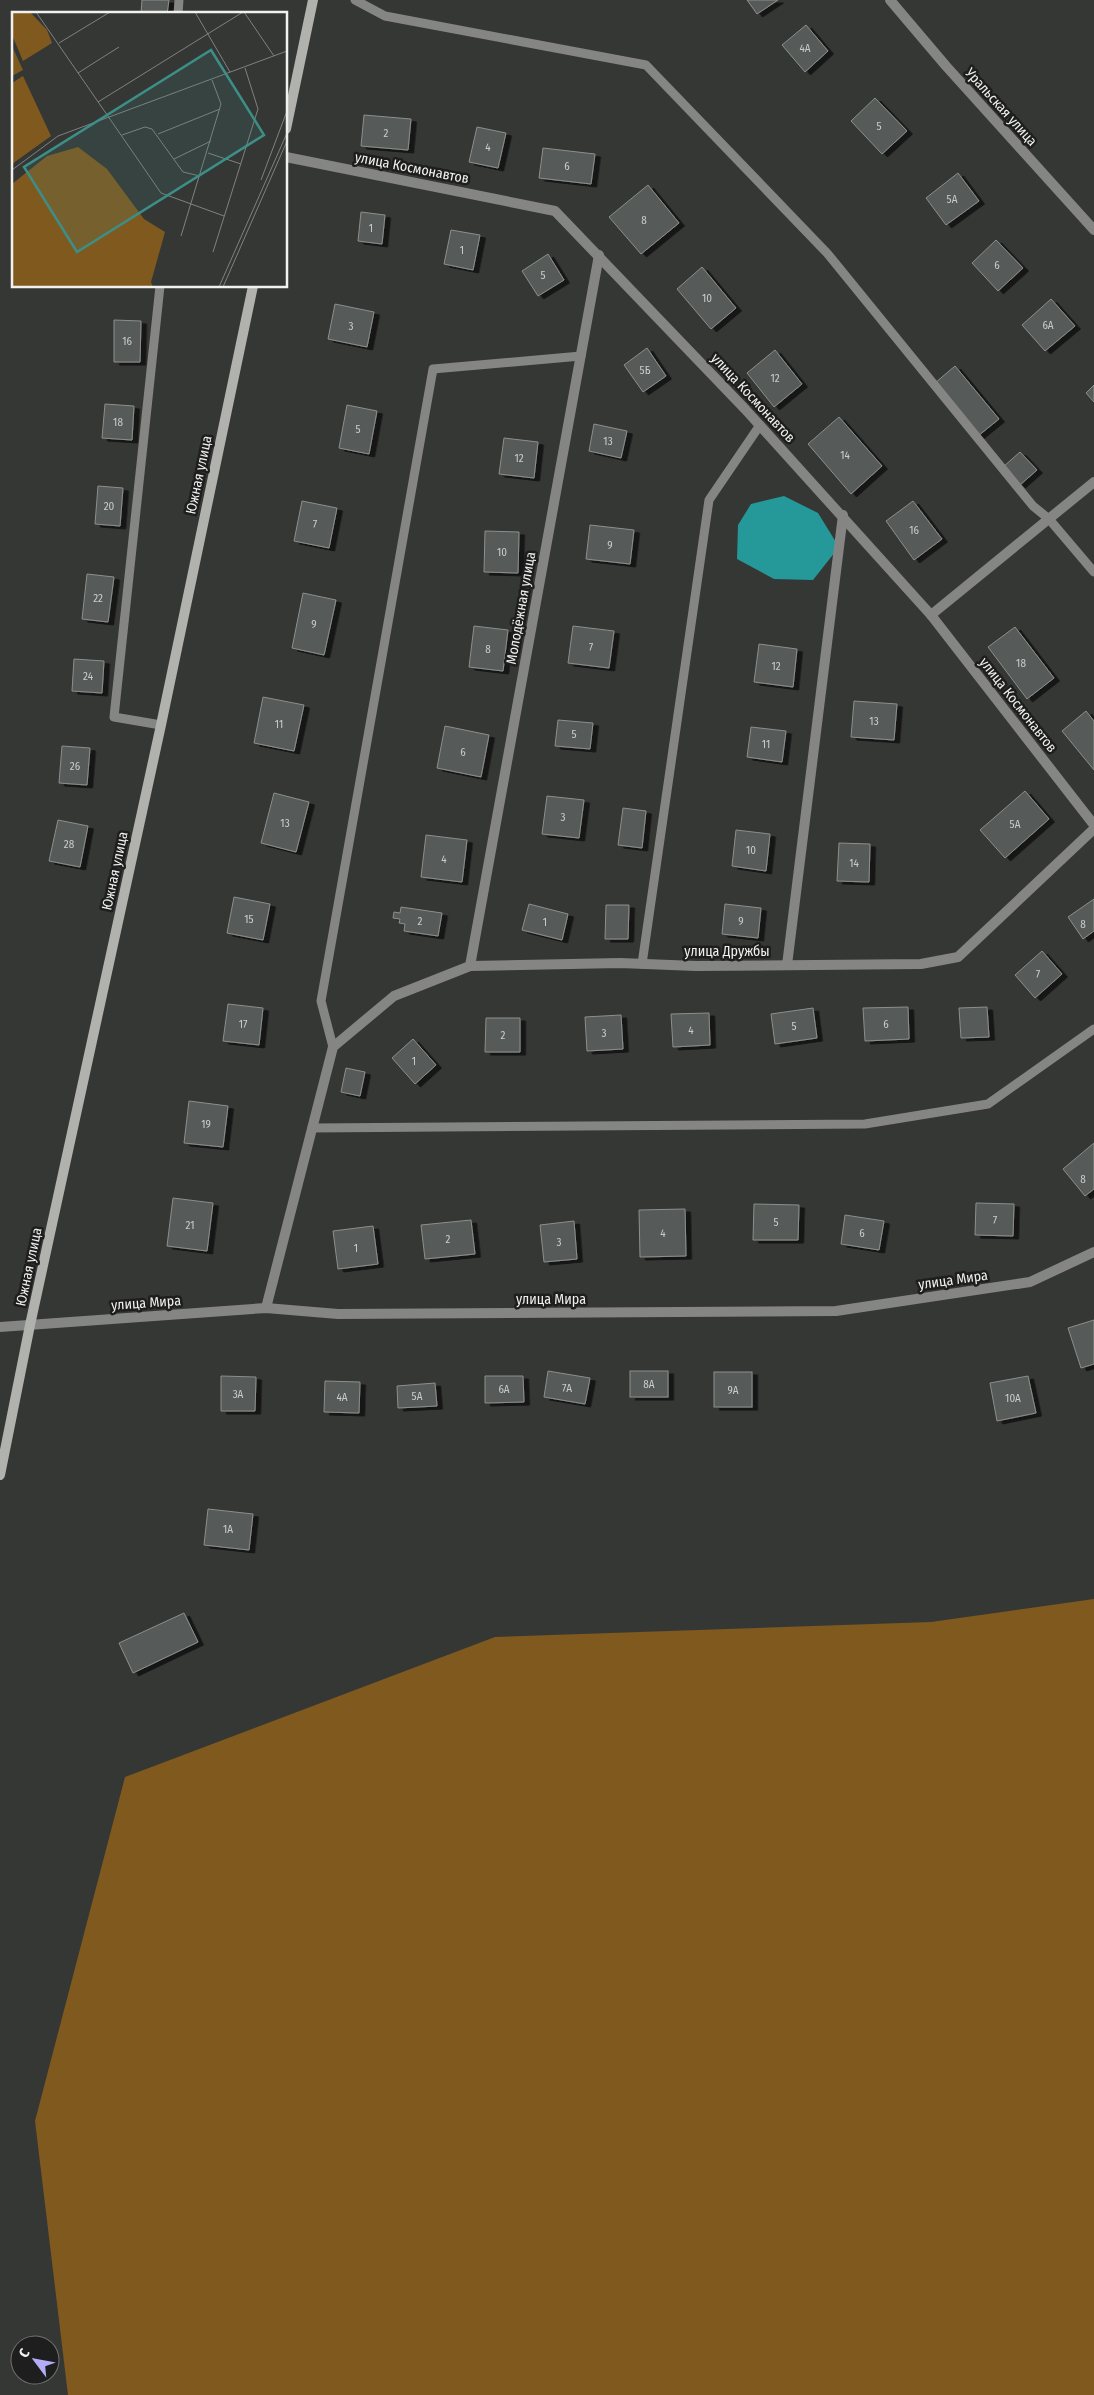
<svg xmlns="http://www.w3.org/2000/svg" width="1094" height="2395" font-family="'Fira Sans Condensed',sans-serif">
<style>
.green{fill:#80591e}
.water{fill:#259899}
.building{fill:#575a59;stroke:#8b8f8d;filter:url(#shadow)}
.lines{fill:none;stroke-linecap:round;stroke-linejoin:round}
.lane{stroke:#858583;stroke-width:9}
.street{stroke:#858583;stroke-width:10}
.secondary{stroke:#b1b1ae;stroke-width:10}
.labels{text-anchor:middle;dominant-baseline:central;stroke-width:5;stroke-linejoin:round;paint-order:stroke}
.number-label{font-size:11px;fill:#caccca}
.street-label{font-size:14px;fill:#f1f2f0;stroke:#1d1e1d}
.inset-road{fill:none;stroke:#80827f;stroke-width:1}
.view{fill:#3c8f88;fill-opacity:0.15;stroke:#3c8f88;stroke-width:2.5}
.inset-edge{fill:none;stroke:#f1f2f0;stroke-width:2.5}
</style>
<defs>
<filter id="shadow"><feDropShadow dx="5.5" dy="3" stdDeviation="0" flood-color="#0009"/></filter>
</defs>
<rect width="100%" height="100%" fill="#353734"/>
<polygon class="green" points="1094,1599 1094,2395 68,2395 35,2121 125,1777 495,1637 931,1622"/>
<polygon class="water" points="784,496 818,513 839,547 813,580 774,579 737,559 738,525 751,504"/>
<g class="building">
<polygon points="142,0 169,0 167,14 141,14"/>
<polygon points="747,0 778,0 757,14"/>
<polygon points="806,25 828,51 805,72 782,45"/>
<polygon points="875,98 907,131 882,154 851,121"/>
<polygon points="364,115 411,119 408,150 361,146"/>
<polygon points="477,127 506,133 498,168 469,162"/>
<polygon points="543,148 595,154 591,184 539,178"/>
<polygon points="958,173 979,201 946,225 926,198"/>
<polygon points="648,185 679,223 641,254 609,217"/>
<polygon points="361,212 385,215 382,244 358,241"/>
<polygon points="451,230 480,235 473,270 444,264"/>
<polygon points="996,240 1023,268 998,291 972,263"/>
<polygon points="548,254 564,280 538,296 522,271"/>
<polygon points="702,267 736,308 711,329 677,289"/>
<polygon points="1051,299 1075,326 1045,351 1022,325"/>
<polygon points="335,304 374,312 367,347 328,339"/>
<polygon points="114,320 141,321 140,362 114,362"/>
<polygon points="647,348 666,376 643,392 624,365"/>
<polygon points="775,350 802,384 774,407 747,373"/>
<polygon points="955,366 999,419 978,436 935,383"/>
<polygon points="1094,385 1094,402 1086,393"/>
<polygon points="105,404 134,406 132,440 102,438"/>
<polygon points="347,405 377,411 369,454 339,448"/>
<polygon points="839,417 882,466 851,494 808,444"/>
<polygon points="594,424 627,431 621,458 589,451"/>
<polygon points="504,438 538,442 534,478 499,474"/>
<polygon points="1020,452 1037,470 1020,485 1003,467"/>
<polygon points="98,486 123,488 120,526 95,524"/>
<polygon points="302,501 337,508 329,548 294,541"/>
<polygon points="913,501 942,539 914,560 886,521"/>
<polygon points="590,525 634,530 630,564 586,559"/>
<polygon points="485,531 519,532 518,573 484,572"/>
<polygon points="87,574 114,577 108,622 82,619"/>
<polygon points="303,593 336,600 324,655 292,648"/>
<polygon points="474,626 508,630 503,671 469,667"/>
<polygon points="573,626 614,631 609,668 568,663"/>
<polygon points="1015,627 1054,678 1027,699 988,647"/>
<polygon points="759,644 797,649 793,687 754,682"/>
<polygon points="74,659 104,661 102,693 72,691"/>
<polygon points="263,697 304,705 294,751 254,743"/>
<polygon points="854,701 897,704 894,740 851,737"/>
<polygon points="1086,711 1094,721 1094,770 1062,731"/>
<polygon points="558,720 593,723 590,749 555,746"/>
<polygon points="445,726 489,735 481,777 437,768"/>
<polygon points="751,727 786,731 782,762 747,757"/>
<polygon points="62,746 90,748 87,785 59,783"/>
<polygon points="1025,791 1049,819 1005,858 980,830"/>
<polygon points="274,793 309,802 296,852 261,843"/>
<polygon points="547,796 584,800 579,838 542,834"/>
<polygon points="623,808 646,811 642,848 618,845"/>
<polygon points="58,820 88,826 80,867 49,861"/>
<polygon points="736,830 770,834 766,871 732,866"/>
<polygon points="426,835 467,840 462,882 421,877"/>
<polygon points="839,843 870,844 869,882 837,881"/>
<polygon points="234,897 270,904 263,940 227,933"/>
<polygon points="1094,899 1094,931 1083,939 1068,917"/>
<polygon points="529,904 568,914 562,940 522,930"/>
<polygon points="725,904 761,908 758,938 722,934"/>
<polygon points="606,905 629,905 628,939 605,939"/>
<polygon points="401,907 442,913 438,936 404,931 405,924 399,923 400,919 393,918 394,912 400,913"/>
<polygon points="1042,951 1062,974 1035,998 1015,975"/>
<polygon points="228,1004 263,1008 259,1045 223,1041"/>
<polygon points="908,1007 909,1039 865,1041 863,1008"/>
<polygon points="987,1007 989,1037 961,1038 959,1008"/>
<polygon points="813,1008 817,1038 775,1044 771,1014"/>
<polygon points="709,1013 710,1045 673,1047 671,1014"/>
<polygon points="621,1015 623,1049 587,1051 585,1017"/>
<polygon points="486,1018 520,1018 520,1052 485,1052"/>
<polygon points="413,1039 436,1065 415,1084 392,1058"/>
<polygon points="346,1068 365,1072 360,1096 341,1092"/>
<polygon points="189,1101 228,1106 223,1147 184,1143"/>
<polygon points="1094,1143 1094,1189 1085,1196 1063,1169"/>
<polygon points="173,1198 213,1203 207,1251 167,1246"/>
<polygon points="976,1203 1014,1204 1013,1236 975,1235"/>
<polygon points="754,1204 799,1205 798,1240 753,1240"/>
<polygon points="685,1209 686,1256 640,1257 639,1210"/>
<polygon points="845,1215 884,1221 879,1250 841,1244"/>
<polygon points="471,1220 475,1254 425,1259 421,1225"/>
<polygon points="574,1221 577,1259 544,1262 540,1225"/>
<polygon points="373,1226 378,1264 338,1269 333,1231"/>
<polygon points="1094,1320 1094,1364 1081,1368 1068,1328"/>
<polygon points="548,1371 590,1378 585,1404 544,1397"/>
<rect x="630" y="1371" width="38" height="26"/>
<rect x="714" y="1372" width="38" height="35"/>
<polygon points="221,1376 256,1377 255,1411 221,1411"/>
<polygon points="485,1376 523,1376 524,1402 485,1403"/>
<polygon points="1028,1376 1036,1413 997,1421 990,1383"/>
<polygon points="325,1381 360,1382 359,1413 324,1412"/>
<polygon points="435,1383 437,1406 398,1408 397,1386"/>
<polygon points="208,1509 253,1514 249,1550 204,1545"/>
<polygon points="184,1613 198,1642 133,1673 119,1643"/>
</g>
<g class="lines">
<g class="lane">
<polyline points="355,0 385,16 646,65 827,253 1033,506 1049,519 1094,572"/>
<polyline points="178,14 179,0"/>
<polyline points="160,286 114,717 161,725"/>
<polyline points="642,964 709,500 760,425"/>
<polyline points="333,1047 321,1001 433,369 581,356"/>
<polyline points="312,1128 865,1124 988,1104 1094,1029"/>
</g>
<g class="street">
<polyline points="890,0 946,66 1094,230"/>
<polyline points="286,157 555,211 745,409 931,615 1094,825"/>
<polyline points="931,615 1094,482"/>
<polyline points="787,965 843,515"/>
<polyline points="470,966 599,255"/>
<polyline points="266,1308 333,1047 394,996 470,966 620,963 696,966 921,964 958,957 1094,829"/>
<polyline points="0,1327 266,1308 338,1314 836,1311 1030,1282 1094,1252"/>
</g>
<g class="secondary">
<polyline points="286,129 313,0"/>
<polyline points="0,1475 30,1325 161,725 253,286"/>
</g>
</g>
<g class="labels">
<g class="number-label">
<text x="805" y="48">4А</text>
<text x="879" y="126">5</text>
<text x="386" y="133">2</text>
<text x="488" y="147">4</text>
<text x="567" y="166">6</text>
<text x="952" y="199">5А</text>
<text x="644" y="220">8</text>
<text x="371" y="228">1</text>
<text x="462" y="250">1</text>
<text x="997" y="265">6</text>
<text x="543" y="275">5</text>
<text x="707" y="298">10</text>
<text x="1048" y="325">6А</text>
<text x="351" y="326">3</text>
<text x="127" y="341">16</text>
<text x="645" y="370">5Б</text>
<text x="775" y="378">12</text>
<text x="118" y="422">18</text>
<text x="358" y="429">5</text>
<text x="608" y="441">13</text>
<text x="845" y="455">14</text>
<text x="519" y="458">12</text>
<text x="109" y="506">20</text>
<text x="315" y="524">7</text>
<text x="914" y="530">16</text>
<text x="610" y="545">9</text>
<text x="502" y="552">10</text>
<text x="98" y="598">22</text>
<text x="314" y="624">9</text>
<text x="591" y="647">7</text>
<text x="488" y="649">8</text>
<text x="1021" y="663">18</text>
<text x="776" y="666">12</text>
<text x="88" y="676">24</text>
<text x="874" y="721">13</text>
<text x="279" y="724">11</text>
<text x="574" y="734">5</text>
<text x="766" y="744">11</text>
<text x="463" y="752">6</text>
<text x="75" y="766">26</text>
<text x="563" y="817">3</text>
<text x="285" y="823">13</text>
<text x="1015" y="824">5А</text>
<text x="69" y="844">28</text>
<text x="751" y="850">10</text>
<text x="444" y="859">4</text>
<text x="854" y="863">14</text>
<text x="249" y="919">15</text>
<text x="420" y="921">2</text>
<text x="741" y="921">9</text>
<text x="545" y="922">1</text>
<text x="1083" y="924">8</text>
<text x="1038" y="974">7</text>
<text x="243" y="1024">17</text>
<text x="886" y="1024">6</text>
<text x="794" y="1026">5</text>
<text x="691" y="1030">4</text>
<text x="604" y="1033">3</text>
<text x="503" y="1035">2</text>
<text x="414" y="1061">1</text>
<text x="206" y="1124">19</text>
<text x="1083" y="1179">8</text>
<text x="995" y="1220">7</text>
<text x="776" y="1222">5</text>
<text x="190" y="1225">21</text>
<text x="663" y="1233">4</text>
<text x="862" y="1233">6</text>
<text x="448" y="1239">2</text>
<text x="559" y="1242">3</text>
<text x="356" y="1248">1</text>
<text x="649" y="1384">8А</text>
<text x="567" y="1388">7А</text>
<text x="504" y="1389">6А</text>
<text x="733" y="1390">9А</text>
<text x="238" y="1394">3А</text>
<text x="417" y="1396">5А</text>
<text x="342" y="1397">4А</text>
<text x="1013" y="1398">10А</text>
<text x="228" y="1529">1А</text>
</g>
<g class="street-label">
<text transform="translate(1001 107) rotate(48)">Уральская улица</text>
<text transform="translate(412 168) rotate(11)">улица Космонавтов</text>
<text transform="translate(753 398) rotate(47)">улица Космонавтов</text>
<text transform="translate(199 475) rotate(-78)">Южная улица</text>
<text transform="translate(521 608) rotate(-80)">Молодёжная улица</text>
<text transform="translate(1018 705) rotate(52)">улица Космонавтов</text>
<text transform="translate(115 871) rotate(-78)">Южная улица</text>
<text x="727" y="951">улица Дружбы</text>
<text transform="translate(29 1267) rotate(-78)">Южная улица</text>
<text transform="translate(953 1280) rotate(-8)">улица Мира</text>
<text x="551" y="1299">улица Мира</text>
<text transform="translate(146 1303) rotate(-4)">улица Мира</text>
</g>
</g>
<g transform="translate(12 12)">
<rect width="275" height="275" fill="#353734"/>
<path d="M0,0H18L35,18L40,31L11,49L0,23ZM0,34L11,58L0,64ZM11,64L39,124L0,152V71ZM66,135L95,157L132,207L153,220L139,270L141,275H0V172L35,144Z" fill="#80591e"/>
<path class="inset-road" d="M24,0L149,181L212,204M183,0L218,60M232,0L262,44M47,31L98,0M66,61L107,35M86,90L231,0M146,122L208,97M110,123L133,115L140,117L171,160L188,164M196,141L229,152M162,147L199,129M0,158L46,124L275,39M249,168L275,99M169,224L209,92L200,68M201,240L246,97L233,56M207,275L275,121M211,275L275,129"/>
<path class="view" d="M199,38L252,123L65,240L12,155Z"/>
<rect width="275" height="275" class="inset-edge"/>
</g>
<g transform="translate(35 2360) rotate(302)"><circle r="24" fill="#1d1e1d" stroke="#727371"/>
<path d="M0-4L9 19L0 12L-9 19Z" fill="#b3adf9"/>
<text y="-8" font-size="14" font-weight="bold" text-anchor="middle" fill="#f1f2f0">С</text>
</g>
</svg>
